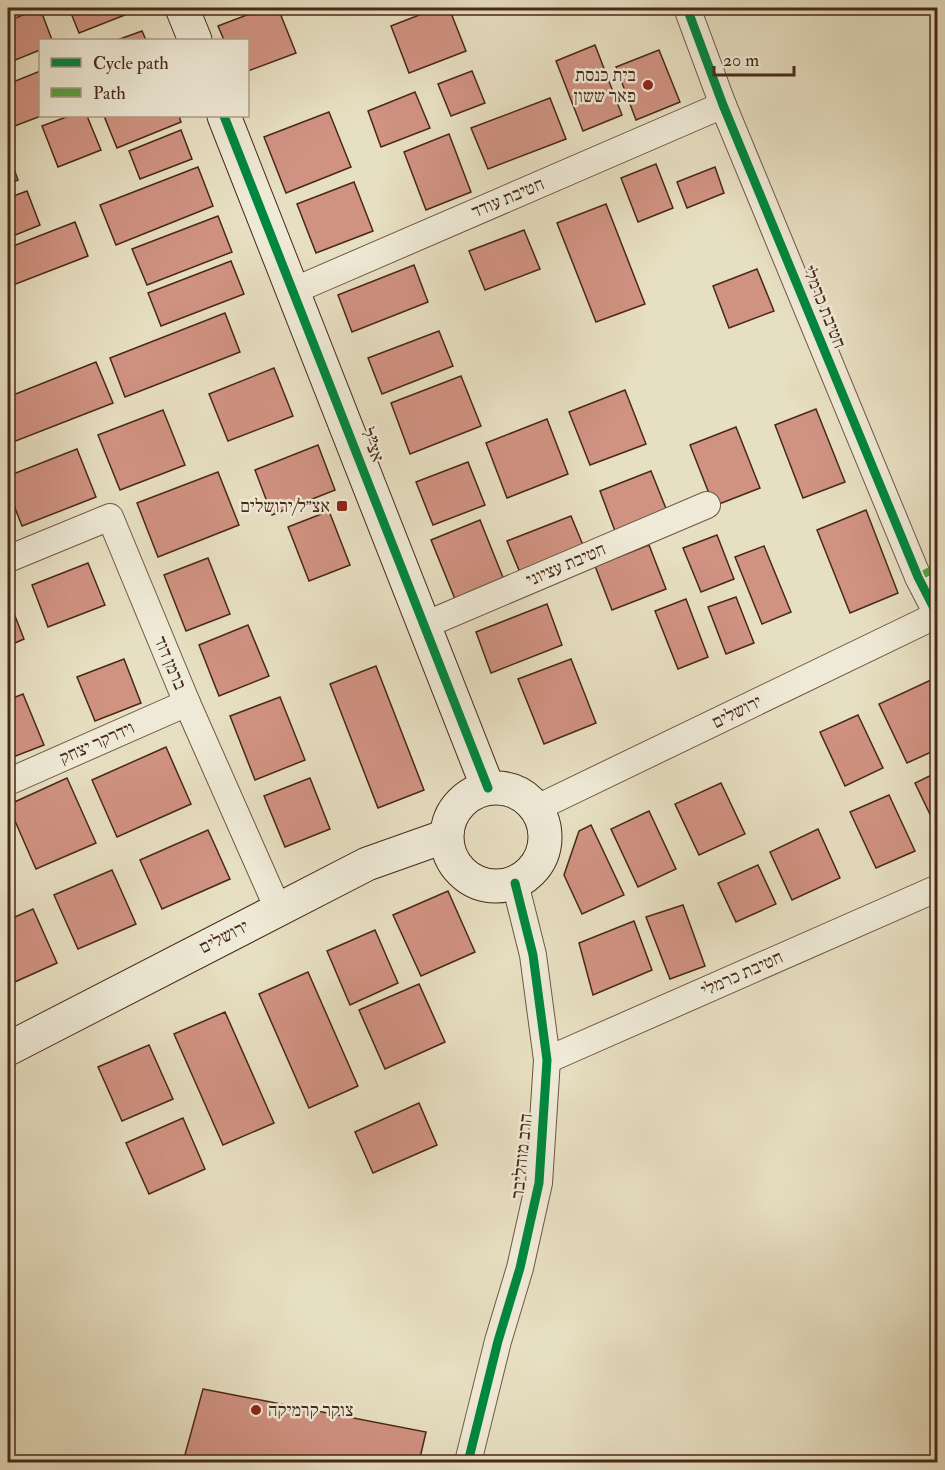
<svg xmlns="http://www.w3.org/2000/svg" width="945" height="1470" font-family="'IM FELL Double Pica','Frank Ruhl Libre',serif">
<style>
.building{fill:#d09281;stroke:#482917;stroke-width:1.5}
.lines{fill:none;stroke-linecap:round;stroke-linejoin:round}
.street-casing{stroke:#705642;stroke-width:28}
.secondary-casing{stroke:#482917;stroke-width:35}
.street{stroke:#efead7;stroke-width:26}
.secondary{stroke:#efead7;stroke-width:33}
.quiet{stroke:#56a340;stroke-width:8;stroke-dasharray:15 8;stroke-linecap:butt}
.cycleway-casing{stroke:#efead7;stroke-width:13}
.cycleway{stroke:#00873e;stroke-width:9}
.poi-dot{fill:#8f2418;stroke:#efead7;stroke-width:2}
.labels{text-anchor:middle;dominant-baseline:central;stroke-width:5;stroke-linejoin:round;paint-order:stroke}
.poi-label{font-size:18px;fill:#482917;stroke:#efead7;text-anchor:end}
.street-label{font-size:18px;fill:#482917;stroke:#efead7}
</style>
<rect width="100%" height="100%" fill="#e7dfc1"/>
<filter id="stains"><feTurbulence type="fractalNoise" baseFrequency=".00333" numOctaves="4"/><feColorMatrix values="0 0 0 0 .2 0 0 0 0 .09 0 0 0 0 .02 0 0 0 .5 -.17"/></filter>
<radialGradient id="worn" r=".72"><stop offset=".6" stop-color="#630" stop-opacity="0"/><stop offset="1" stop-color="#630" stop-opacity=".3"/></radialGradient>
<g class="building">
<polygon points="40,8 52,40 40,40 40,50 8,63 8,21"/>
<polygon points="69,8 134,8 135,11 79,33"/>
<polygon points="265,8 278,8 296,53 248,71 248,40 224,40 218,26"/>
<polygon points="437,8 449,8 466,51 409,73 391,26"/>
<polygon points="142,31 146,40 117,40"/>
<polygon points="595,45 622,115 583,131 556,61"/>
<polygon points="659,50 680,102 636,120 616,67"/>
<polygon points="40,71 41,116 12,127 8,116 8,84"/>
<polygon points="472,71 485,103 451,116 438,84"/>
<polygon points="415,92 430,128 381,147 368,111"/>
<polygon points="550,98 566,139 488,169 471,128"/>
<polygon points="329,112 351,167 286,193 264,137"/>
<polygon points="69,116 87,116 101,150 58,167 42,126"/>
<polygon points="104,116 179,116 181,122 117,148"/>
<polygon points="181,130 192,159 140,179 129,151"/>
<polygon points="449,134 471,192 426,210 404,152"/>
<polygon points="8,152 18,180 8,184"/>
<polygon points="656,164 673,208 638,222 621,178"/>
<polygon points="198,167 213,206 116,245 100,205"/>
<polygon points="715,167 724,193 687,208 677,182"/>
<polygon points="354,182 373,231 316,253 297,204"/>
<polygon points="27,191 40,225 8,238 8,198"/>
<polygon points="606,204 645,304 596,322 557,223"/>
<polygon points="218,216 232,252 147,285 132,249"/>
<polygon points="75,222 88,256 8,287 8,248"/>
<polygon points="524,230 540,269 485,290 469,251"/>
<polygon points="231,261 244,294 161,326 148,293"/>
<polygon points="414,265 428,302 352,332 338,295"/>
<polygon points="757,269 774,311 729,328 713,286"/>
<polygon points="225,313 240,352 125,397 110,358"/>
<polygon points="439,331 453,366 382,394 368,358"/>
<polygon points="96,362 113,403 8,444 8,397"/>
<polygon points="274,368 293,416 228,441 209,394"/>
<polygon points="461,376 481,426 410,454 391,403"/>
<polygon points="625,390 646,444 590,465 569,412"/>
<polygon points="816,409 845,482 803,498 775,425"/>
<polygon points="163,410 185,465 120,490 98,435"/>
<polygon points="547,419 568,474 507,498 486,443"/>
<polygon points="736,427 760,488 714,506 690,445"/>
<polygon points="318,445 335,490 272,515 255,470"/>
<polygon points="77,449 96,497 22,526 8,490 8,476"/>
<polygon points="468,462 485,505 433,525 416,482"/>
<polygon points="651,471 667,511 615,531 600,491"/>
<polygon points="218,472 239,525 158,557 137,503"/>
<polygon points="866,510 898,593 850,613 817,530"/>
<polygon points="329,511 350,565 309,581 288,527"/>
<polygon points="571,516 585,550 521,575 507,541"/>
<polygon points="480,520 504,580 455,599 431,540"/>
<polygon points="717,535 734,579 701,592 683,548"/>
<polygon points="649,545 666,589 612,610 595,566"/>
<polygon points="764,546 791,612 762,624 735,557"/>
<polygon points="208,558 230,614 186,631 164,575"/>
<polygon points="88,563 105,605 48,627 32,585"/>
<polygon points="736,597 754,643 726,654 708,607"/>
<polygon points="8,598 24,639 8,646"/>
<polygon points="686,599 708,657 678,669 655,611"/>
<polygon points="547,604 562,645 491,673 476,632"/>
<polygon points="248,625 269,676 219,696 199,645"/>
<polygon points="124,659 141,703 95,721 77,677"/>
<polygon points="571,659 596,723 544,744 518,679"/>
<polygon points="376,666 424,790 378,808 330,684"/>
<polygon points="931,680 938,693 938,749 907,763 879,704"/>
<polygon points="23,694 44,745 8,759 8,700"/>
<polygon points="280,697 305,760 255,780 230,716"/>
<polygon points="858,715 883,768 845,786 820,732"/>
<polygon points="166,747 191,804 117,837 92,780"/>
<polygon points="938,772 938,831 915,783"/>
<polygon points="67,778 96,843 36,869 8,805"/>
<polygon points="310,778 330,829 285,847 264,796"/>
<polygon points="721,783 745,834 699,855 675,804"/>
<polygon points="889,795 915,851 876,868 850,812"/>
<polygon points="649,811 676,869 638,887 611,829"/>
<polygon points="591,825 624,895 582,914 564,875 579,831"/>
<polygon points="818,829 840,878 792,900 770,852"/>
<polygon points="208,830 230,879 162,909 140,860"/>
<polygon points="758,865 776,904 736,922 718,883"/>
<polygon points="112,870 136,924 78,949 54,895"/>
<polygon points="448,891 475,952 421,976 393,915"/>
<polygon points="683,905 705,966 670,979 646,917"/>
<polygon points="33,909 57,963 8,985 8,920"/>
<polygon points="634,921 652,970 593,995 579,943"/>
<polygon points="375,930 398,983 350,1005 327,951"/>
<polygon points="308,972 358,1086 309,1108 259,994"/>
<polygon points="419,984 445,1042 385,1069 359,1010"/>
<polygon points="225,1012 274,1123 223,1145 174,1034"/>
<polygon points="149,1045 173,1099 122,1121 98,1067"/>
<polygon points="419,1103 437,1145 373,1173 355,1132"/>
<polygon points="183,1118 205,1169 149,1194 126,1143"/>
<polygon points="203,1389 426,1432 419,1462 183,1462"/>
</g>
<g class="lines">
<defs>
<g id="street">
<polyline points="687,8 723,105 918,577 938,616"/>
<polyline points="293,291 723,105"/>
<polyline points="8,559 110,517 187,703 278,909"/>
<polyline points="425,625 707,505"/>
<polyline points="8,782 187,703"/>
<polyline points="537,808 937,615"/>
<polyline points="547,1060 938,888"/>
<polyline points="468,1462 498,1341 520,1268 539,1183 547,1060 533,955 515,883"/>
</g>
<g id="secondary">
<polyline points="182,8 195,40"/>
<polyline points="224,116 488,788"/>
<circle cx="496" cy="837" r="49"/>
<polyline points="8,1049 367,864 446,836"/>
</g>
</defs>
<use href="#street" class="street-casing"/>
<use href="#secondary" class="secondary-casing"/>
<use href="#street" class="street"/>
<use href="#secondary" class="secondary"/>
<polyline class="quiet" points="918,577 938,567"/>
<defs>
<g id="cycleway">
<polyline points="687,8 723,105 918,577 938,616"/>
<polyline points="224,116 488,788"/>
<polyline points="468,1462 498,1341 520,1268 539,1183 547,1060 533,955 515,883"/>
</g>
</defs>
<use href="#cycleway" class="cycleway-casing"/>
<use href="#cycleway" class="cycleway"/>
</g>
<g class="poi-dot">
<circle cx="648" cy="85" r="6"/>
<rect x="336" y="500" width="12" height="12" rx="3"/>
<circle cx="256" cy="1410" r="6"/>
</g>
<g class="labels">
<g class="poi-label">
<text x="636" y="75">בית כנסת<tspan x="636" dy="21">פאר ששון</tspan></text>
<text x="330" y="506">אצ״ל/ירושלים</text>
<text x="268" y="1410" text-anchor="start">צוקר קרמיקה</text>
</g>
<g class="street-label">
<text transform="translate(508 198) rotate(-23)">חטיבת עודד</text>
<text transform="translate(824 307) rotate(68)">חטיבת כרמלי</text>
<text transform="translate(372 445) rotate(69)">אצ"ל</text>
<text transform="translate(566 565) rotate(-23)">חטיבת עציוני</text>
<text transform="translate(170 663) rotate(67)">ברמן דוד</text>
<text transform="translate(737 712) rotate(-26)">ירושלים</text>
<text transform="translate(97 743) rotate(-24)">וידרקר יצחק</text>
<text transform="translate(224 937) rotate(-27)">ירושלים</text>
<text transform="translate(742 974) rotate(-24)">חטיבת כרמלי</text>
<text transform="translate(522 1156) rotate(-84)">הרב מוהליבר</text>
</g>
</g>
<rect width="945" height="1470" fill="none" stroke="#e7dfc1" stroke-width="30"/>
<rect x="9" y="9" width="927" height="1452" fill="none" stroke="#482917" stroke-width="3"/>
<rect x="15" y="15" width="915" height="1440" fill="none" stroke="#482917" stroke-width="1.5"/>
<rect x="39" y="39" width="210" height="78" fill="#efead7" stroke="#ac9d8a" stroke-width="1.5"/>
<rect x="51" y="58" width="30" height="9" fill="#00873e" stroke="#ac9d8a" stroke-width="1.5"/>
<text x="93" y="69" font-size="18" fill="#482917">Cycle path</text>
<rect x="51" y="88" width="30" height="9" fill="#56a340" stroke="#ac9d8a" stroke-width="1.5"/>
<text x="93" y="99" font-size="18" fill="#482917">Path</text>
<path d="M714 66v9h80v-9" fill="none" stroke="#482917" stroke-width="3"/>
<text x="723" y="66" font-size="18" fill="#482917" stroke="#efead7" stroke-width="4.5" paint-order="stroke">20 m</text>
<rect width="100%" height="100%" filter="url(#stains)"/>
<rect width="100%" height="100%" fill="url(#worn)"/>
</svg>
